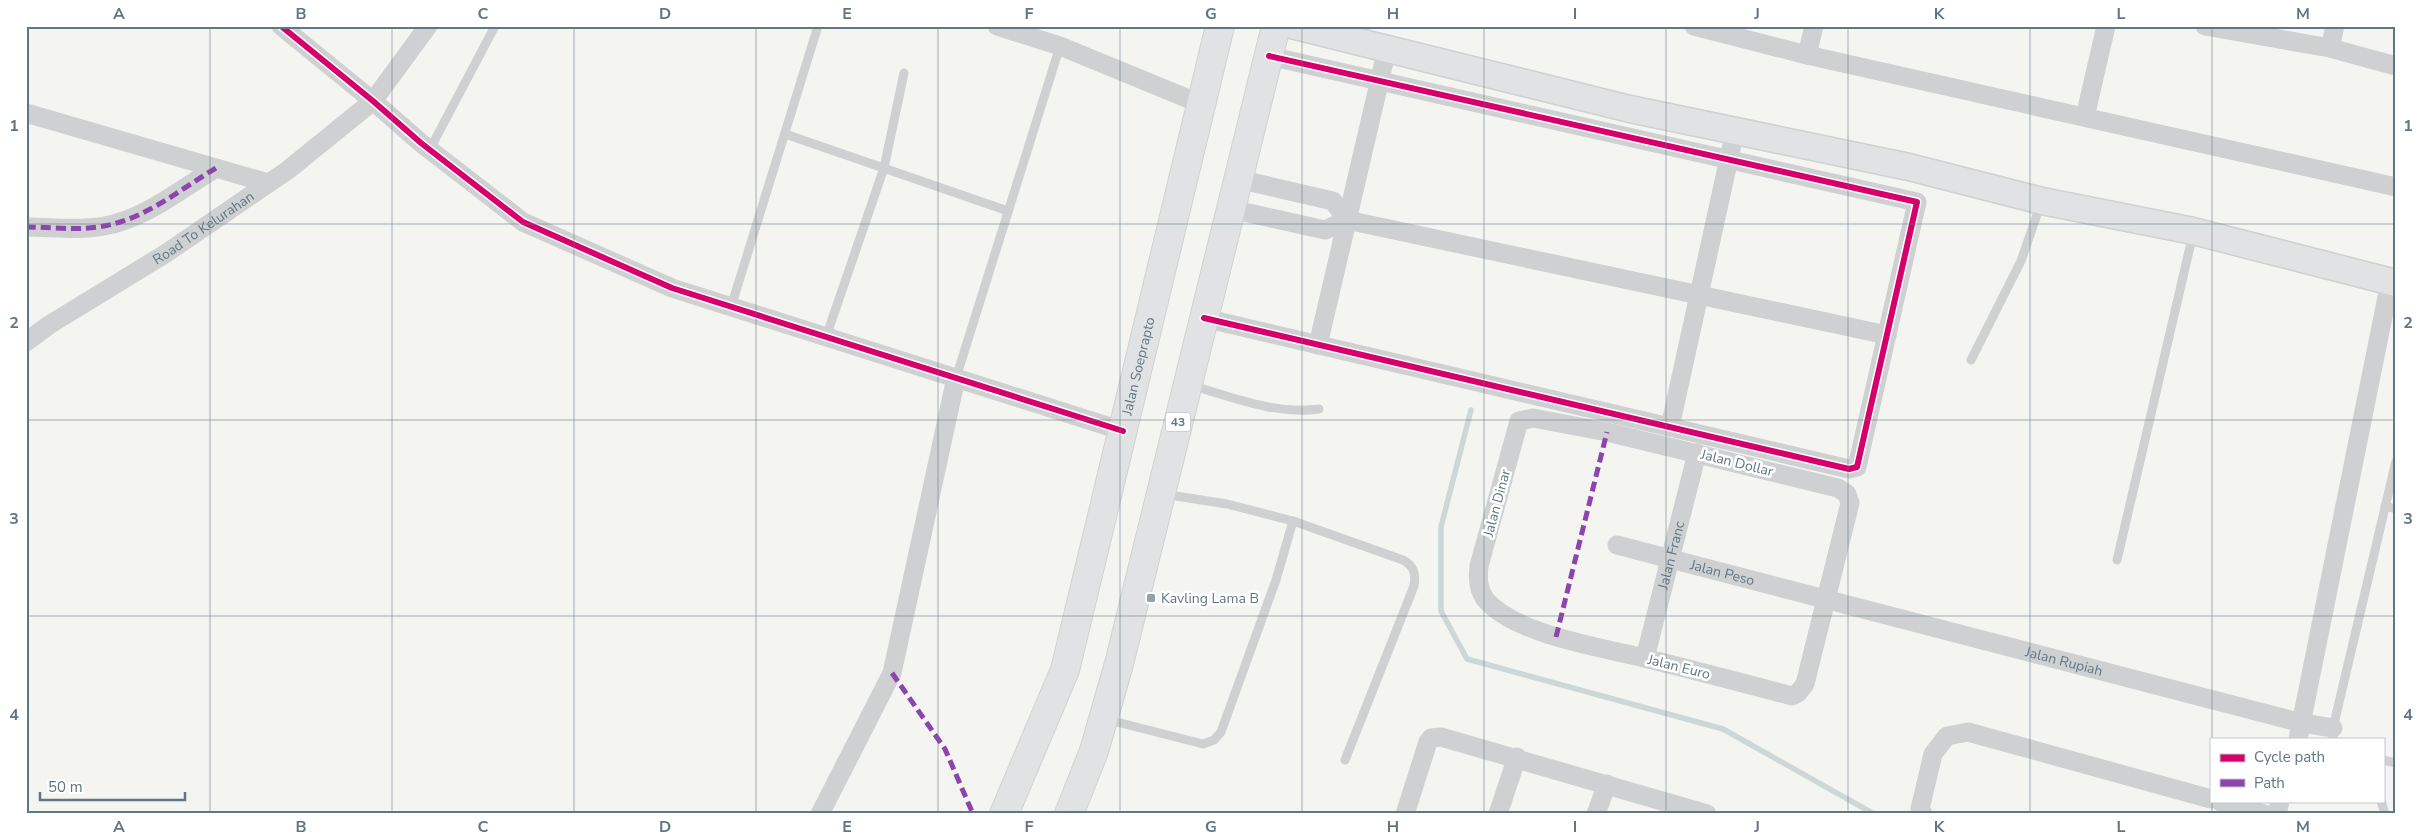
<svg xmlns="http://www.w3.org/2000/svg" width="2422" height="840" font-family="'Nunito Sans',sans-serif">
<style>
.lines{fill:none;stroke-linecap:round;stroke-linejoin:round}
.stream{stroke:#cdd7d8;stroke-width:5.5}
.secondary-casing{stroke:#cfd1d1;stroke-width:29}
.highway-casing{stroke:#d1d2d1;stroke-width:30}
.lane{stroke:#cfd0d1;stroke-width:9}
.street{stroke:#cfd0d1;stroke-width:19}
.secondary{stroke:#e1e2e3;stroke-width:26}
.highway{stroke:#e1e2e3;stroke-width:28}
.quiet{stroke:#8e44ad;stroke-width:5;stroke-dasharray:10 5;stroke-linecap:butt}
.cycleway-casing{stroke:#fff;stroke-width:9}
.cycleway{stroke:#d6006c;stroke-width:6}
.grid{fill:none;stroke:#617685;stroke-width:1;stroke-opacity:0.55}
.poi-dot{fill:#94a2ab;stroke:#fff;stroke-width:2}
.labels{text-anchor:middle;dominant-baseline:central;stroke-width:5;stroke-linejoin:round;paint-order:stroke}
.shield{fill:#fff;stroke:#909faa;stroke-width:1}
.shield-label{font-size:12px;font-weight:bold;fill:#617685}
.street-label{font-size:14px;fill:#617685;stroke:#fff}
.poi-label{font-size:14px;fill:#617685;stroke:#fff;text-anchor:start}
.neatline{fill:none;stroke:#617685;stroke-width:2}
.grid-label{font-size:16px;text-anchor:middle;font-weight:bold;fill:#617685}
</style>
<rect width="100%" height="100%" fill="#f4f4f1"/>
<g class="lines">
<polyline class="stream" points="1471,410 1441,527 1441,611 1467,659 1723,729 1874,814"/>
<defs>
<polyline id="secondary" points="1295,26 1630,109 1909,167 2042,201 2193,231 2396,283"/>
<g id="highway">
<path id="s4" d="M1004,814L1065,670L1220,26"/>
<polyline points="1069,814 1094,751 1119,664 1276,26"/>
</g>
</defs>
<use href="#secondary" class="secondary-casing"/>
<use href="#highway" class="highway-casing"/>
<g class="lane">
<polyline points="785,134 1008,211"/>
<polyline points="430,149 495,26"/>
<polyline points="731,307 818,26"/>
<polyline points="826,337 884,168 904,73"/>
<polyline points="1971,360 2021,261 2041,203"/>
<polyline points="956,378 1060,46"/>
<path d="M1190,385C1232,397 1275,415 1319,409"/>
<polyline points="2385,506 2396,509"/>
<path d="M1293,521L1403,560C1414,566 1416,574 1414,586L1345,760"/>
<polyline points="2117,560 2193,234"/>
<polyline points="1105,719 1203,744 1214,740 1221,732 1276,580 1293,521 1227,504 1163,494"/>
<polyline points="2333,739 2333,728 2396,461"/>
<polyline points="2383,760 2396,763"/>
<polyline points="2381,801 2385,814"/>
</g>
<g class="street">
<polyline points="281,26 373,101 421,143 523,222 672,288 1123,431"/>
<polyline points="997,26 1060,46 1201,104"/>
<polyline points="1694,26 1807,55 2396,187"/>
<polyline points="2205,26 2330,48 2396,66"/>
<polyline points="2330,48 2335,26"/>
<polyline points="1807,55 1814,26"/>
<polyline points="26,113 268,183"/>
<polyline points="2085,117 2106,26"/>
<polyline points="1238,179 1333,201 1347,220"/>
<polyline points="1231,209 1325,230 1347,220 1887,335"/>
<path d="M26,227C51,227 79,231 104,226C145,219 181,189 216,168"/>
<polyline points="1204,318 1849,469 1857,467 1917,202 1269,56"/>
<path id="s1" d="M26,342L49,325L165,254L288,170L373,101L428,26"/>
<polyline points="1318,345 1387,49"/>
<path d="M1533,418L1607,432L1838,488L1847,494L1850,503L1805,684L1798,693L1792,696C1743,683 1694,670 1644,658C1600,647 1527,636 1493,607C1479,596 1477,583 1479,566L1519,421Z"/>
<polyline points="1670,427 1735,131"/>
<path id="s2" d="M1617,545L2302,723L2333,728"/>
<path id="s3" d="M1645,658L1697,453"/>
<polyline points="2298,739 2390,282"/>
<polyline points="2219,801 2264,814"/>
<polyline points="820,814 892,673 956,378"/>
<polyline points="1405,814 1428,742 1431,738 1441,737 1707,814"/>
<polyline points="1498,814 1517,757"/>
<polyline points="1596,814 1607,784"/>
<polyline points="1923,814 1920,809 1933,754 1947,736 1968,732 2211,799"/>
<polyline points="2277,814 2280,801"/>
</g>
<use href="#secondary" class="secondary"/>
<use href="#highway" class="highway"/>
<g class="quiet">
<path d="M26,227C51,227 79,231 104,226C145,219 181,189 216,168"/>
<polyline points="1556,637 1607,432"/>
<polyline points="892,673 945,749 973,814"/>
</g>
<defs>
<g id="cycleway">
<polyline points="281,26 373,101 421,143 523,222 672,288 1123,431"/>
<polyline points="1204,318 1849,469 1857,467 1917,202 1269,56"/>
</g>
</defs>
<use href="#cycleway" class="cycleway-casing"/>
<use href="#cycleway" class="cycleway"/>
</g>
<path class="grid" d="M210,26V814M392,26V814M574,26V814M756,26V814M938,26V814M1120,26V814M1302,26V814M1484,26V814M1666,26V814M1848,26V814M2030,26V814M2212,26V739M26,224H2396M26,420H2396M26,616H2396M2212,801V814"/>
<rect class="poi-dot" x="1146" y="593" width="10" height="10" rx="2.5"/>
<g class="labels">
<rect class="shield" x="1165.5" y="412.5" width="25" height="19" rx="4"/>
<g class="shield-label">
<text x="1178" y="422">43</text>
</g>
<g class="street-label">
<text stroke="none"><textPath href="#s1" startOffset="211">Road To Kelurahan</textPath></text>
<text stroke="none"><textPath href="#s4" startOffset="469">Jalan Soeprapto</textPath></text>
<text transform="translate(1737 463) rotate(14)">Jalan Dollar</text>
<text transform="translate(1497 503) rotate(-75)">Jalan Dinar</text>
<text stroke="none"><textPath href="#s3" startOffset="106">Jalan Franc</textPath></text>
<text stroke="none"><textPath href="#s2" startOffset="109">Jalan Peso</textPath></text>
<text stroke="none"><textPath href="#s2" startOffset="462">Jalan Rupiah</textPath></text>
<text transform="translate(1679 667) rotate(14)">Jalan Euro</text>
</g>
<g class="poi-label">
<text x="1161" y="598">Kavling Lama B</text>
</g>
</g>
<rect width="2422" height="840" fill="none" stroke="#ffffff" stroke-width="55"/>
<rect x="2210" y="738" width="175" height="65" fill="#ffffff" stroke="#c0c8ce"/>
<rect x="2220" y="754" width="25" height="8" fill="#d6006c" stroke="#c0c8ce"/>
<text x="2254" y="762" font-size="15" fill="#617685">Cycle path</text>
<rect x="2220" y="779" width="25" height="8" fill="#8e44ad" stroke="#c0c8ce"/>
<text x="2254" y="788" font-size="15" fill="#617685">Path</text>
<path d="M40 792v8h145v-8" fill="none" stroke="#617685" stroke-width="2.5"/>
<text x="48" y="792" font-size="15" fill="#617685" stroke="#ffffff" stroke-width="4" paint-order="stroke">50 m</text>
<rect x="28" y="28" width="2366" height="784" class="neatline"/>
<g class="grid-label">
<text x="119" y="19">A</text>
<text x="301" y="19">B</text>
<text x="483" y="19">C</text>
<text x="665" y="19">D</text>
<text x="847" y="19">E</text>
<text x="1029" y="19">F</text>
<text x="1211" y="19">G</text>
<text x="1393" y="19">H</text>
<text x="1575" y="19">I</text>
<text x="1757" y="19">J</text>
<text x="1939" y="19">K</text>
<text x="2121" y="19">L</text>
<text x="2303" y="19">M</text>
<text x="14" y="131">1</text>
<text x="2408" y="131">1</text>
<text x="14" y="328">2</text>
<text x="2408" y="328">2</text>
<text x="14" y="524">3</text>
<text x="2408" y="524">3</text>
<text x="14" y="720">4</text>
<text x="2408" y="720">4</text>
<text x="119" y="832">A</text>
<text x="301" y="832">B</text>
<text x="483" y="832">C</text>
<text x="665" y="832">D</text>
<text x="847" y="832">E</text>
<text x="1029" y="832">F</text>
<text x="1211" y="832">G</text>
<text x="1393" y="832">H</text>
<text x="1575" y="832">I</text>
<text x="1757" y="832">J</text>
<text x="1939" y="832">K</text>
<text x="2121" y="832">L</text>
<text x="2303" y="832">M</text>
</g>
</svg>
